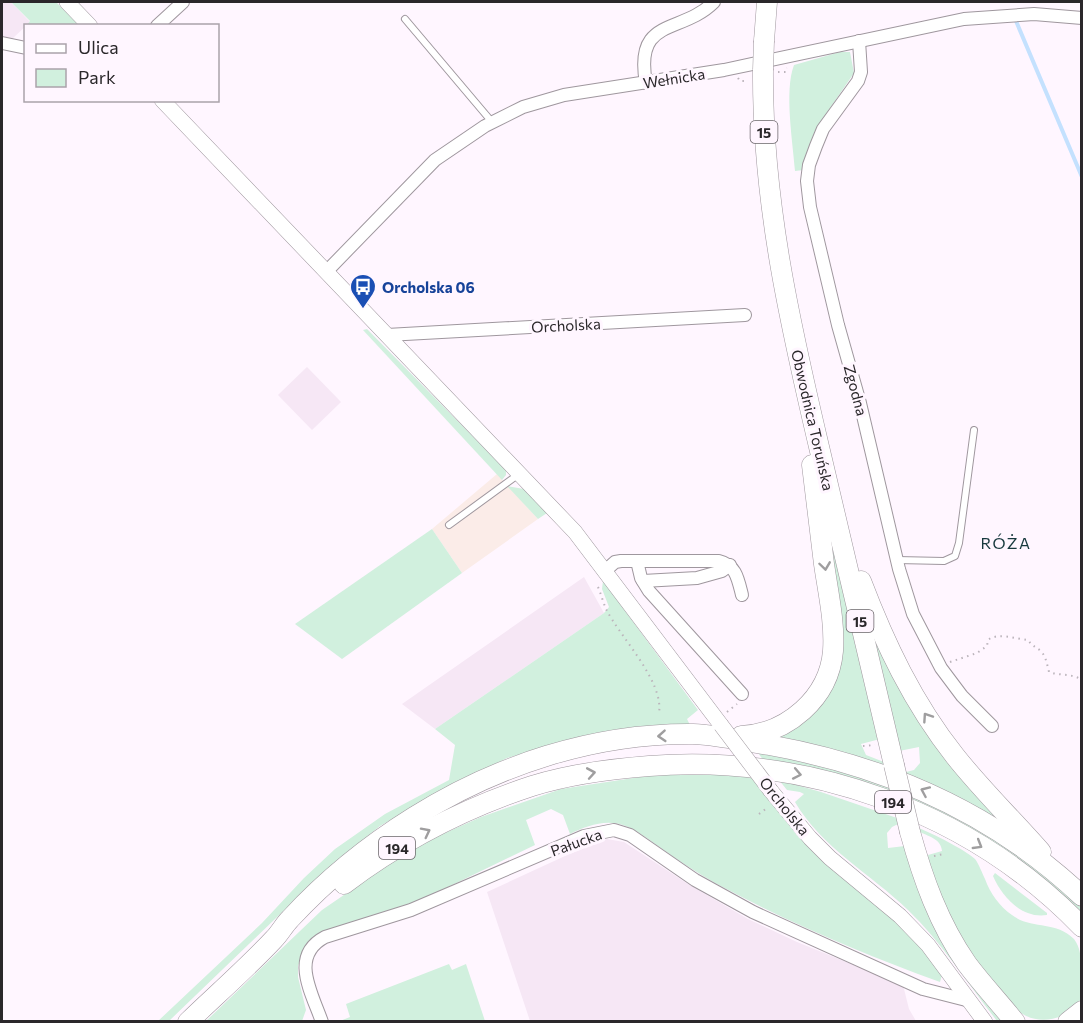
<svg xmlns="http://www.w3.org/2000/svg" width="1083" height="1023" font-family="Commissioner,sans-serif">
<style>
.commercial{fill:#fbece8}
.built{fill:#f6e7f5}
.green{fill:#d1f0de}
.lines{fill:none;stroke-linecap:round;stroke-linejoin:round}
.stream{stroke:#c4e1fe;stroke-width:4}
.service-casing{stroke:#9f979e;stroke-width:8}
.minor-casing{stroke:#9f979e;stroke-width:14}
.tertiary-casing{stroke:#9f979e;stroke-width:16}
.primary-casing{stroke:#9f979e;stroke-width:21}
.path{stroke:#bbb4bb;stroke-width:2;stroke-dasharray:1.5 4.5;stroke-linecap:butt}
.service{stroke:#fff;stroke-width:6}
.minor{stroke:#fff;stroke-width:12}
.tertiary{stroke:#fff;stroke-width:15}
.primary{stroke:#fff;stroke-width:20}
.tertiary-bridge-casing{stroke:#9f979e;stroke-width:16;stroke-linecap:butt}
.primary-bridge-casing{stroke:#9f979e;stroke-width:21;stroke-linecap:butt}
.tertiary-bridge{stroke:#fff;stroke-width:15}
.primary-bridge{stroke:#fff;stroke-width:20}
.oneway{stroke:#9f9e9f}
.labels{text-anchor:middle;dominant-baseline:central;stroke-width:6;stroke-linejoin:round;paint-order:stroke}
.shield{fill:#fff6ff;stroke:#6a656a;stroke-width:1.5}
.shield-label{font-size:14px;font-weight:bold;fill:#2a272a}
.street-label{font-size:15px;fill:#2a272a;stroke:#fff6ff}
.transit-label{font-size:15px;font-weight:bold;fill:#164399;stroke:#fff6ff;text-anchor:start}
.neighbourhood-label{font-size:16px;letter-spacing:1.5px;fill:#17383d;stroke:#fff6ff}
</style>
<rect width="100%" height="100%" fill="#fff6ff"/>
<polygon class="commercial" points="497,474 538,519 462,573 432,529"/>
<g class="built">
<polygon points="2,2 11,2 30,22 12,39 2,37"/>
<polygon points="307,367 341,402 312,430 278,395"/>
<polygon points="584,577 604,613 435,729 402,704"/>
<polygon points="607,839 624,842 688,884 748,919 797,942 903,985 909,1009 916,1021 530,1021 487,892 565,856"/>
</g>
<g class="green">
<polygon points="11,2 56,2 79,25 27,25 30,21"/>
<path d="M840,52H850L854,73L826,114L815,133L804,170L795,171C793,143 784,91 794,65Z"/>
<polygon points="367,329 506,470 506,475 502,480 363,330"/>
<polygon points="507,486 524,489 547,513 538,519"/>
<polygon points="823,505 880,739 861,744 866,755 884,762 885,766 771,736 829,687"/>
<polygon points="432,529 462,573 342,659 295,624"/>
<polygon points="603,581 698,710 687,719 691,727 556,744 507,758 429,798 380,826 347,853 302,893 169,1021 157,1022 262,923 304,878 335,849 385,814 449,780 455,745 435,729 604,613 609,607 602,589"/>
<polygon points="868,618 998,819 906,775 906,772 914,770 920,763 919,747 899,751"/>
<polygon points="758,753 810,762 889,785 891,792 764,761"/>
<path d="M748,773L787,822L893,917L926,953L942,975L940,982C863,954 787,922 715,883C696,872 679,861 661,848C649,840 637,830 623,825C605,819 586,826 570,834L563,815L551,809L526,820L535,845L413,904L320,933L306,944L298,966V977L306,1010L302,1021L205,1022L322,910L408,851L445,833L481,817L561,789L653,775H733Z"/>
<path d="M779,780L821,792L897,818L898,824L892,827L887,833L888,848L905,846L1004,1021H997C968,984 942,943 908,910C871,874 822,848 795,802L804,794L800,792L787,790Z"/>
<polygon points="911,794 936,805 1017,854 1078,904 1081,907 1081,917 913,802"/>
<path d="M919,828C933,834 964,849 975,859C979,864 982,873 985,879C990,893 1000,907 1012,915C1032,930 1055,920 1074,939C1083,951 1081,967 1081,982C1081,1000 1082,1007 1064,1015C1051,1021 1034,1022 1021,1013C989,992 928,892 928,855L942,851C941,839 930,837 920,832Z"/>
<path d="M995,873L1047,913V915C1022,919 1002,897 993,876Z"/>
<polygon points="449,964 452,970 466,964 485,1021 340,1021 350,1017 346,1004"/>
</g>
<g class="lines">
<polyline class="stream" points="1016,21 1082,177"/>
<defs>
<g id="service">
<polyline points="405,19 492,122"/>
<polyline points="449,525 519,474"/>
<polyline points="897,560 944,561 955,556 959,543 974,430"/>
</g>
<g id="minor">
<polyline points="157,26 183,2"/>
<polyline points="859,41 861,72 858,81 823,129 816,146 809,165 807,181 810,207 838,325 860,403 899,569 913,614 941,668 962,696 992,726"/>
<polyline points="2,43 26,48"/>
<path d="M646,83C634,16 681,35 714,2"/>
<polyline points="326,272 435,160 485,126 523,107 564,95 724,70 964,19 1034,14 1082,18"/>
<polyline points="387,335 745,315"/>
<polyline points="637,561 641,578 649,591 742,694"/>
<path d="M605,571L615,562L621,561H719C736,565 738,579 742,595"/>
<polyline points="643,581 697,578 722,571 730,565"/>
<path d="M322,1022C312,993 289,956 325,937L411,910L584,836L614,830L630,835L695,880L753,912L923,989L970,1001"/>
</g>
<g id="tertiary">
<polyline points="67,2 90,26"/>
<polyline points="162,100 575,532 721,725"/>
<polyline points="771,791 810,838 830,858 900,916 928,945 985,1022"/>
</g>
<g id="primary">
<polyline points="764,41 767,2"/>
<path d="M763,70C762,201 790,324 820,451C844,556 870,660 894,765"/>
<path d="M861,581C885,644 913,703 955,756C981,789 1012,819 1041,852"/>
<path d="M741,736C787,734 829,698 833,651C835,622 828,592 824,564C820,531 816,498 812,465"/>
<path d="M910,832C923,879 939,924 967,964C982,984 999,1002 1015,1022"/>
<path d="M344,884C401,841 465,808 532,786C570,774 610,769 649,766C808,754 970,811 1082,927"/>
<path d="M188,1022C217,994 247,968 274,939C280,933 284,925 290,919C326,880 369,845 414,817C497,765 594,733 693,734C719,735 744,741 769,745C886,766 995,814 1082,896"/>
<polyline points="1068,1022 1082,1011"/>
</g>
</defs>
<use href="#service" class="service-casing"/>
<use href="#minor" class="minor-casing"/>
<use href="#tertiary" class="tertiary-casing"/>
<use href="#primary" class="primary-casing"/>
<g class="path">
<polyline points="778,72 786,72 787,68"/>
<polyline points="738,78 740,81 748,81"/>
<path d="M598,587C601,594 603,602 606,609C620,637 664,681 659,713"/>
<path d="M950,662L977,653L987,646L988,640C998,632 1016,639 1028,640C1032,646 1036,647 1041,651C1046,657 1047,664 1049,672C1060,676 1072,673 1082,680"/>
<polyline points="727,712 737,704"/>
<polyline points="863,746 875,745"/>
<polyline points="759,814 767,808"/>
<polyline points="934,856 944,854"/>
</g>
<use href="#service" class="service"/>
<use href="#minor" class="minor"/>
<use href="#tertiary" class="tertiary"/>
<use href="#primary" class="primary"/>
<defs>
<polyline id="tertiary-bridge" points="721,725 771,791"/>
<g id="primary-bridge">
<polyline points="763,70 764,41"/>
<polyline points="894,765 910,832"/>
</g>
</defs>
<use href="#tertiary-bridge" class="tertiary-bridge-casing"/>
<use href="#primary-bridge" class="primary-bridge-casing"/>
<use href="#tertiary-bridge" class="tertiary-bridge"/>
<use href="#primary-bridge" class="primary-bridge"/>
</g>
<defs><path id="oneway-chevron" d="M-2-3.5L2.5 0L-2 3.5" fill="none" stroke-width="1.6" stroke-linecap="round" stroke-linejoin="round" transform="scale(1.5)"/></defs>
<g class="oneway">
<use href="#oneway-chevron" transform="translate(825 566) rotate(82)"/>
<use href="#oneway-chevron" transform="translate(927 717) rotate(-124)"/>
<use href="#oneway-chevron" transform="translate(662 736) rotate(176)"/>
<use href="#oneway-chevron" transform="translate(591 773) rotate(-10)"/>
<use href="#oneway-chevron" transform="translate(797 774) rotate(11)"/>
<use href="#oneway-chevron" transform="translate(925 791) rotate(-156)"/>
<use href="#oneway-chevron" transform="translate(426 832) rotate(-27)"/>
<use href="#oneway-chevron" transform="translate(978 845) rotate(31)"/>
</g>
<defs>
<symbol id="bus-pin" viewBox="-11 -11 22 30"><path d="M0 17L-7.5 6A9.5 9.5 0 1 1 7.5 6Z" fill="#1a4fb4" stroke="#fff6ff"/><path d="M-5-6H5V4H4V6H2V4H-2V6H-4V4H-5ZM-3.5-4V0h7V-4ZM-3.5 1.2v1.5H-2V1.2ZM2 1.2v1.5H3.5V1.2Z" fill="#fff"/></symbol>
</defs>
<g fill-rule="evenodd">
<use href="#bus-pin" x="348" y="272" width="30" height="40"/>
</g>
<g class="labels">
<g class="shield">
<rect x="750.5" y="121" width="27" height="22" rx="4.5"/>
<rect x="846.5" y="610" width="27" height="22" rx="4.5"/>
<rect x="875" y="791" width="36" height="22" rx="4.5"/>
<rect x="379" y="837" width="36" height="22" rx="4.5"/>
</g>
<g class="shield-label">
<text x="764" y="132">15</text>
<text x="860" y="621">15</text>
<text x="893" y="802">194</text>
<text x="397" y="848">194</text>
</g>
<g class="street-label">
<text transform="translate(674 78) rotate(-9)">Wełnicka</text>
<text transform="translate(566 325) rotate(-3)">Orcholska</text>
<text transform="translate(856 390) rotate(75)">Zgodna</text>
<text transform="translate(813 420) rotate(77)">Obwodnica Toruńska</text>
<text transform="translate(785 806) rotate(51)">Orcholska</text>
<text transform="translate(576 842) rotate(-20)">Pałucka</text>
</g>
<g class="transit-label">
<text x="382" y="287">Orcholska 06</text>
</g>
<g class="neighbourhood-label">
<text x="1006" y="542">RÓŻA</text>
</g>
</g>
<rect width="1083" height="1023" fill="none" stroke="#2a272a" stroke-width="6"/>
<rect x="24" y="24" width="195" height="78" fill="#fff6ff" stroke="#aaa3aa" stroke-width="1.5"/>
<rect x="36" y="44" width="30" height="9" fill="#ffffff" stroke="#aaa3aa" stroke-width="1.5"/>
<text x="78" y="54" font-size="18" fill="#2a272a">Ulica</text>
<rect x="36" y="69" width="30" height="18" fill="#d1f0de" stroke="#aaa3aa" stroke-width="1.5"/>
<text x="78" y="84" font-size="18" fill="#2a272a">Park</text>
</svg>
